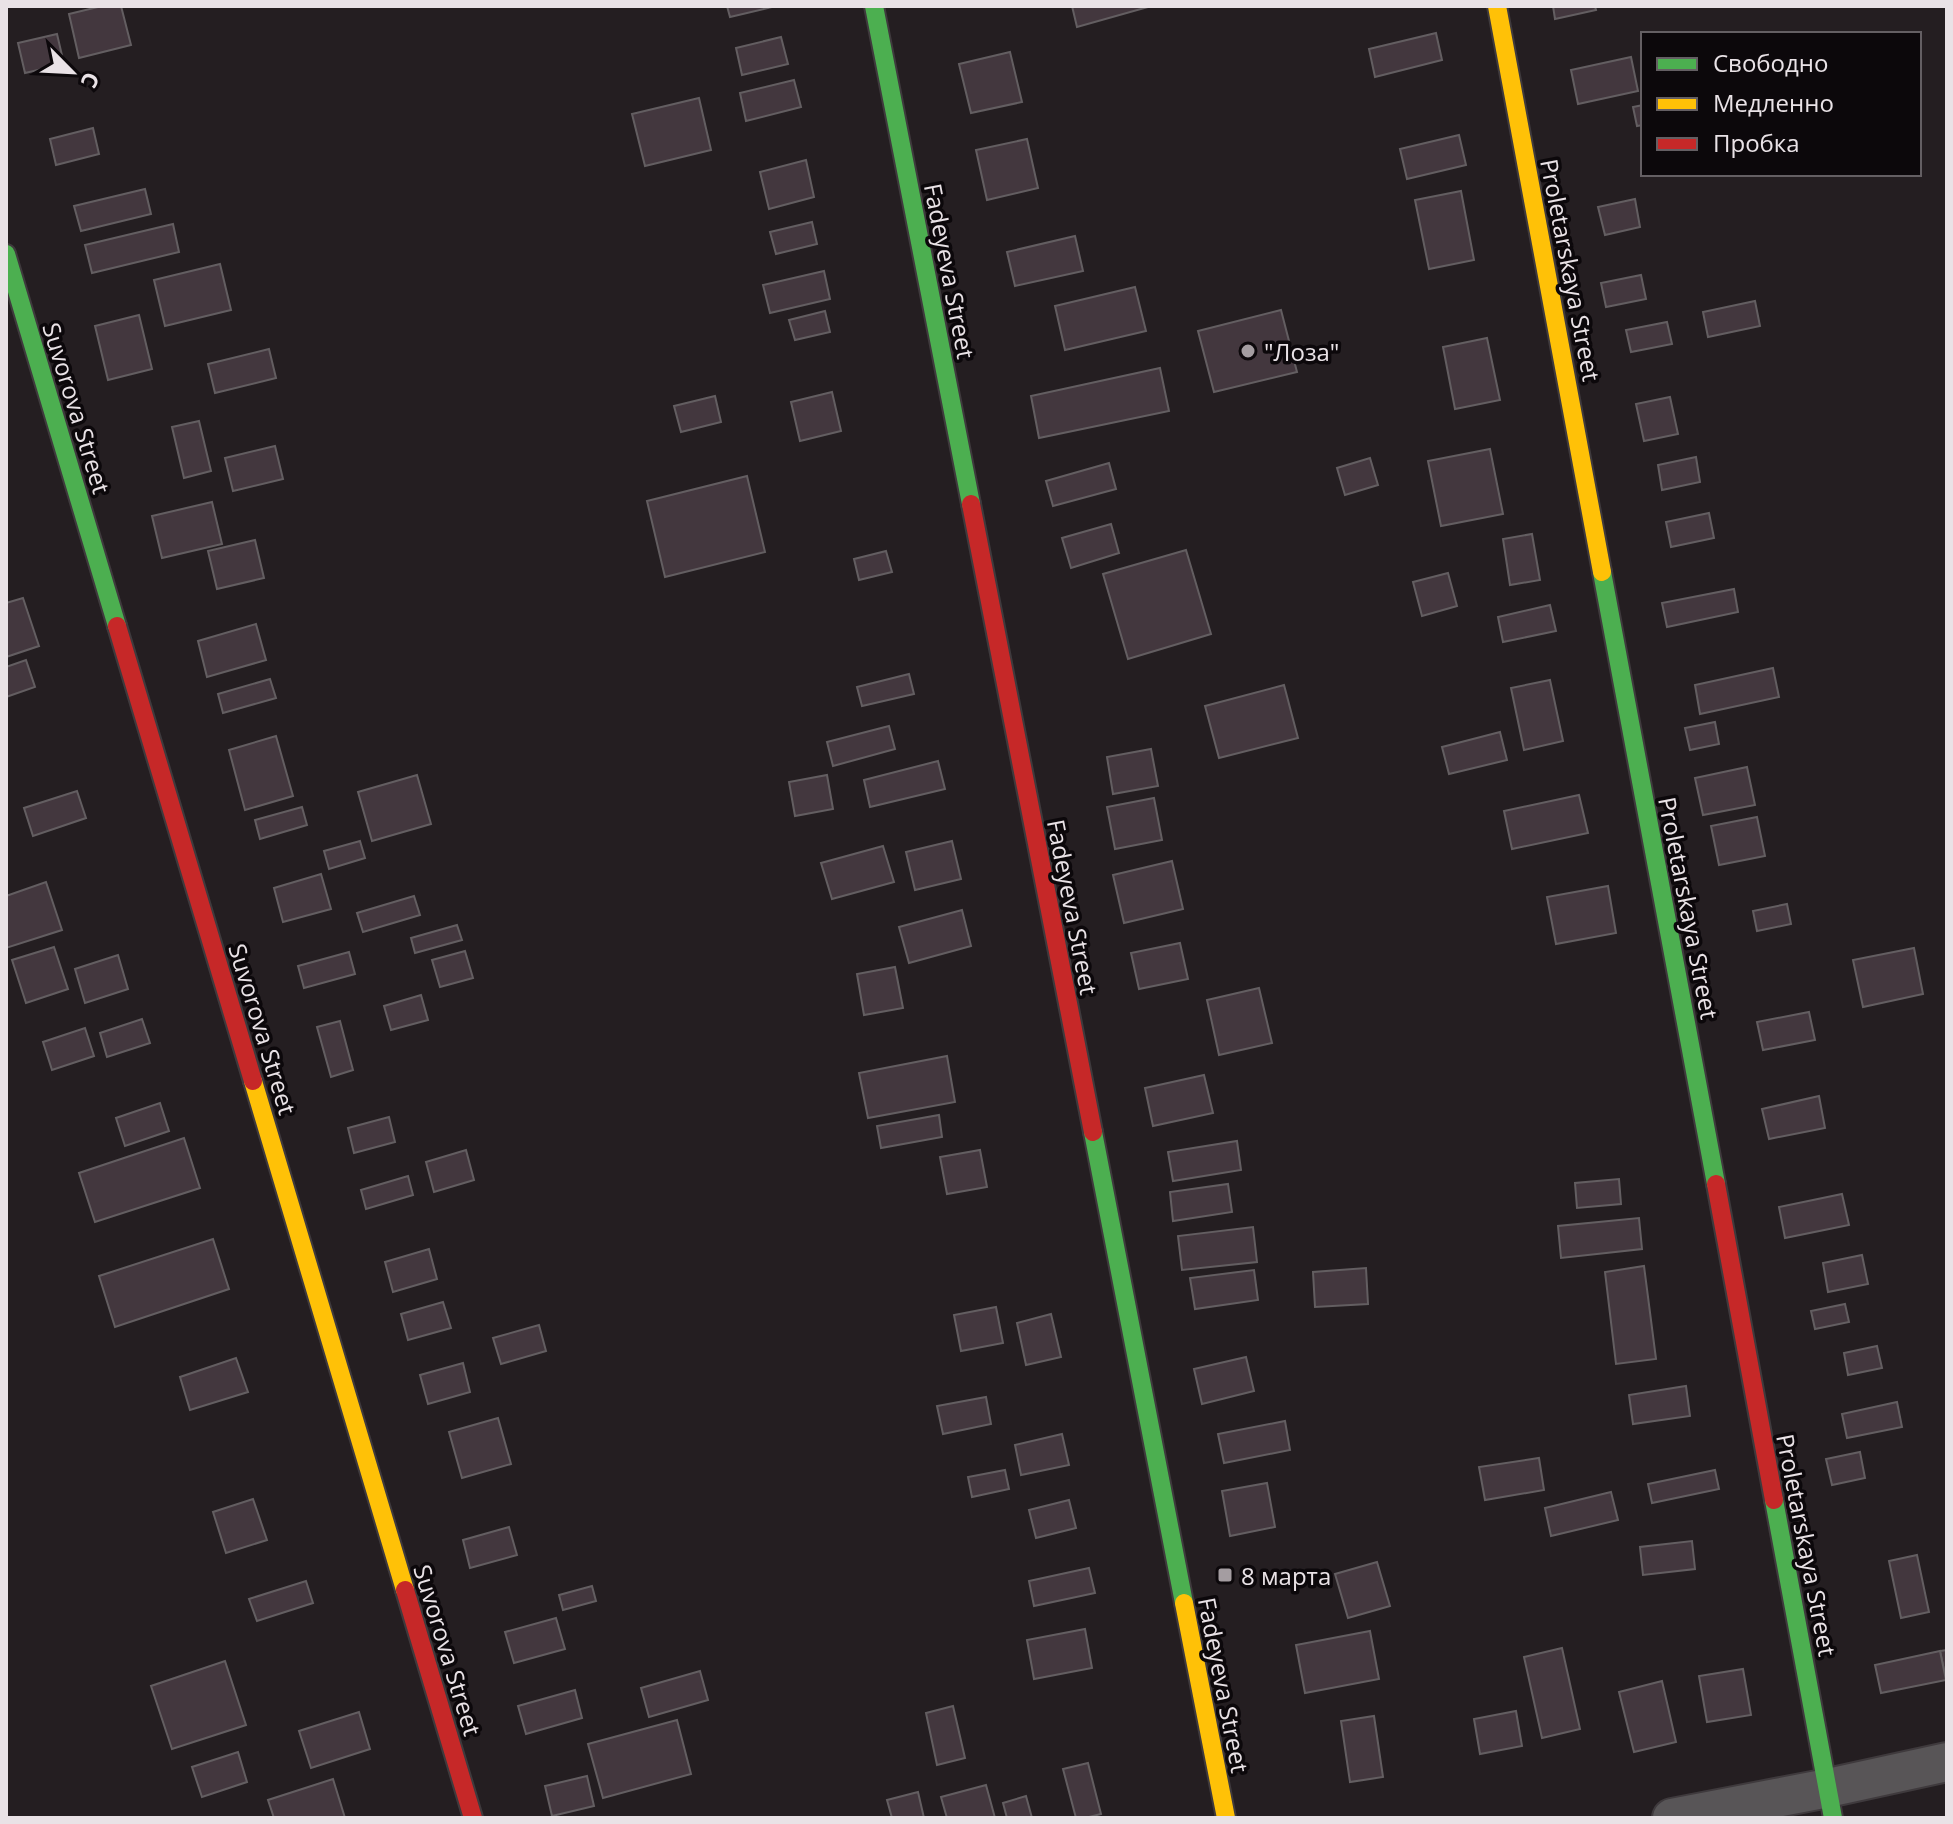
<svg xmlns="http://www.w3.org/2000/svg" width="1953" height="1824" font-family="'Open Sans',sans-serif">
<style>
.building{fill:#43373e;stroke:#635e61;stroke-width:2}
.lines{fill:none;stroke-linecap:round;stroke-linejoin:round}
.street-casing{stroke:#3f3a3d;stroke-width:42}
.fast-casing{stroke:#3f3a3d;stroke-width:22}
.slow-casing{stroke:#3f3a3d;stroke-width:22}
.jam-casing{stroke:#3f3a3d;stroke-width:22}
.street{stroke:#585557;stroke-width:38}
.fast{stroke:#4caf50;stroke-width:18}
.slow{stroke:#ffc107;stroke-width:18}
.jam{stroke:#c62828;stroke-width:18}
.poi-dot{fill:#a49da1;stroke:#0c080b;stroke-width:3}
.labels{text-anchor:middle;dominant-baseline:central;stroke-width:7;stroke-linejoin:round;paint-order:stroke}
.street-label{font-size:24px;fill:#e9e2e6;stroke:#0c080b}
.poi-label{font-size:24px;fill:#e9e2e6;stroke:#0c080b;text-anchor:start}
</style>
<rect width="100%" height="100%" fill="#241e21"/>
<g class="building">
<polygon points="102,6 121,6 131,45 79,58 69,14"/>
<polygon points="727,6 772,6 772,7 730,17"/>
<polygon points="1072,6 1148,6 1148,7 1077,27"/>
<polygon points="1553,6 1595,6 1596,10 1555,19"/>
<polygon points="1436,33 1442,60 1375,77 1369,49"/>
<polygon points="57,34 64,64 25,73 18,43"/>
<polygon points="781,37 788,64 742,75 736,48"/>
<polygon points="1010,52 1022,102 971,113 959,64"/>
<polygon points="1631,57 1638,91 1578,104 1571,70"/>
<polygon points="794,80 801,107 746,121 740,93"/>
<polygon points="699,98 711,150 645,166 632,114"/>
<polygon points="1643,105 1643,125 1637,126 1633,107"/>
<polygon points="93,128 99,154 56,165 50,139"/>
<polygon points="1459,135 1466,165 1407,179 1400,149"/>
<polygon points="1027,139 1038,188 987,200 976,150"/>
<polygon points="806,160 814,197 769,209 760,172"/>
<polygon points="145,189 151,214 81,231 74,206"/>
<polygon points="1461,191 1474,260 1429,269 1415,200"/>
<polygon points="1635,199 1640,227 1605,235 1598,207"/>
<polygon points="812,222 817,244 776,254 770,232"/>
<polygon points="173,224 179,252 92,273 85,245"/>
<polygon points="1075,236 1083,271 1015,286 1007,252"/>
<polygon points="220,264 231,310 165,326 154,280"/>
<polygon points="824,271 830,299 770,313 763,285"/>
<polygon points="1641,275 1646,299 1606,307 1601,283"/>
<polygon points="1135,287 1146,331 1065,350 1055,306"/>
<polygon points="1755,301 1760,326 1708,337 1703,312"/>
<polygon points="1281,310 1297,372 1214,392 1198,331"/>
<polygon points="825,311 830,332 795,340 789,320"/>
<polygon points="139,315 152,369 108,380 95,326"/>
<polygon points="1667,322 1672,344 1631,352 1626,330"/>
<polygon points="1487,338 1500,400 1455,409 1443,347"/>
<polygon points="269,349 276,378 215,393 208,364"/>
<polygon points="1160,368 1169,411 1039,438 1031,396"/>
<polygon points="832,392 841,431 800,441 791,402"/>
<polygon points="715,396 721,422 681,432 674,406"/>
<polygon points="1670,397 1678,434 1644,441 1636,404"/>
<polygon points="199,421 211,471 184,478 172,427"/>
<polygon points="275,446 283,479 233,491 225,458"/>
<polygon points="1490,449 1503,514 1441,526 1428,461"/>
<polygon points="1696,457 1700,482 1662,490 1658,465"/>
<polygon points="1370,458 1378,485 1345,495 1337,468"/>
<polygon points="1109,463 1116,489 1053,506 1046,481"/>
<polygon points="747,476 765,552 665,577 647,501"/>
<polygon points="212,502 222,544 162,558 152,516"/>
<polygon points="1709,513 1714,538 1671,547 1666,522"/>
<polygon points="1111,524 1119,553 1071,568 1062,538"/>
<polygon points="1532,534 1540,580 1510,585 1503,539"/>
<polygon points="255,540 264,578 217,589 208,551"/>
<polygon points="1186,550 1211,634 1128,659 1103,574"/>
<polygon points="886,551 892,572 859,580 854,559"/>
<polygon points="1448,573 1457,606 1422,616 1413,582"/>
<polygon points="1734,589 1738,612 1667,627 1662,603"/>
<polygon points="23,598 39,646 6,657 6,603"/>
<polygon points="1550,605 1556,631 1503,642 1498,617"/>
<polygon points="256,624 266,660 207,677 198,641"/>
<polygon points="26,660 35,687 6,697 6,667"/>
<polygon points="1773,668 1779,697 1700,714 1695,685"/>
<polygon points="909,674 914,694 862,706 857,687"/>
<polygon points="270,679 276,698 223,713 218,694"/>
<polygon points="1550,680 1563,741 1524,750 1511,688"/>
<polygon points="1284,685 1298,738 1219,758 1205,706"/>
<polygon points="1715,722 1719,744 1690,750 1685,728"/>
<polygon points="889,726 895,749 833,766 827,742"/>
<polygon points="1500,732 1507,760 1449,774 1442,747"/>
<polygon points="276,736 293,796 245,810 229,750"/>
<polygon points="1151,749 1158,786 1113,794 1107,757"/>
<polygon points="938,761 945,789 870,807 864,780"/>
<polygon points="1747,767 1755,805 1703,815 1695,778"/>
<polygon points="417,775 431,824 372,841 358,792"/>
<polygon points="827,775 833,809 795,816 789,782"/>
<polygon points="77,791 86,818 33,836 24,808"/>
<polygon points="1579,795 1588,833 1512,849 1504,811"/>
<polygon points="1154,798 1162,840 1115,849 1107,807"/>
<polygon points="302,807 307,825 260,839 255,820"/>
<polygon points="1757,817 1765,856 1719,865 1711,826"/>
<polygon points="360,841 365,858 329,869 324,851"/>
<polygon points="952,841 961,879 915,890 906,852"/>
<polygon points="883,846 894,882 832,899 821,863"/>
<polygon points="1172,861 1183,909 1124,923 1113,875"/>
<polygon points="321,874 331,909 283,922 274,888"/>
<polygon points="46,882 62,930 6,948 6,896"/>
<polygon points="1608,886 1616,933 1556,944 1547,897"/>
<polygon points="414,896 420,915 363,932 357,913"/>
<polygon points="1787,904 1791,924 1757,931 1753,911"/>
<polygon points="962,910 971,946 909,963 899,927"/>
<polygon points="457,925 462,940 415,953 411,938"/>
<polygon points="1180,943 1188,979 1139,989 1131,953"/>
<polygon points="54,947 68,989 26,1003 12,960"/>
<polygon points="1914,948 1923,994 1863,1007 1853,960"/>
<polygon points="465,951 473,978 440,987 432,960"/>
<polygon points="349,952 355,974 304,988 298,966"/>
<polygon points="118,955 128,989 85,1003 75,969"/>
<polygon points="895,967 903,1008 864,1015 857,974"/>
<polygon points="1259,988 1272,1043 1219,1055 1207,1000"/>
<polygon points="421,995 428,1020 391,1030 384,1006"/>
<polygon points="1809,1012 1815,1040 1763,1050 1757,1022"/>
<polygon points="142,1019 150,1043 107,1057 100,1033"/>
<polygon points="340,1021 353,1070 331,1077 317,1027"/>
<polygon points="85,1028 94,1056 52,1070 43,1042"/>
<polygon points="947,1056 955,1102 868,1118 859,1073"/>
<polygon points="1204,1075 1213,1113 1153,1126 1145,1088"/>
<polygon points="1819,1096 1825,1128 1769,1139 1762,1109"/>
<polygon points="160,1103 169,1131 125,1146 116,1118"/>
<polygon points="939,1115 942,1137 881,1148 877,1126"/>
<polygon points="389,1117 395,1142 354,1153 348,1128"/>
<polygon points="184,1138 200,1188 95,1222 79,1173"/>
<polygon points="1237,1141 1241,1170 1173,1181 1168,1152"/>
<polygon points="466,1150 474,1180 434,1192 426,1162"/>
<polygon points="980,1150 987,1187 947,1194 940,1157"/>
<polygon points="408,1176 413,1195 366,1209 361,1190"/>
<polygon points="1619,1179 1621,1204 1577,1208 1575,1183"/>
<polygon points="1228,1184 1232,1212 1173,1221 1170,1192"/>
<polygon points="1842,1194 1849,1225 1785,1238 1779,1207"/>
<polygon points="1639,1218 1642,1249 1561,1258 1558,1226"/>
<polygon points="1253,1227 1257,1262 1182,1270 1178,1236"/>
<polygon points="213,1239 229,1289 115,1327 99,1276"/>
<polygon points="429,1249 437,1279 393,1292 385,1262"/>
<polygon points="1862,1255 1868,1284 1828,1292 1823,1263"/>
<polygon points="1644,1266 1656,1359 1616,1364 1605,1272"/>
<polygon points="1366,1268 1368,1304 1315,1307 1313,1272"/>
<polygon points="1254,1270 1258,1300 1195,1309 1190,1278"/>
<polygon points="443,1302 451,1328 408,1340 401,1314"/>
<polygon points="1845,1304 1849,1322 1815,1329 1811,1311"/>
<polygon points="996,1307 1003,1343 961,1351 954,1315"/>
<polygon points="1051,1314 1061,1357 1026,1365 1017,1323"/>
<polygon points="539,1325 546,1351 501,1364 493,1338"/>
<polygon points="1877,1346 1882,1368 1848,1375 1844,1353"/>
<polygon points="1246,1357 1254,1391 1202,1404 1194,1369"/>
<polygon points="236,1358 248,1392 190,1410 180,1377"/>
<polygon points="463,1363 470,1392 428,1404 420,1375"/>
<polygon points="1686,1386 1690,1416 1633,1424 1629,1395"/>
<polygon points="986,1397 991,1424 943,1434 937,1406"/>
<polygon points="1897,1402 1902,1427 1847,1438 1842,1414"/>
<polygon points="498,1418 511,1464 462,1478 449,1432"/>
<polygon points="1285,1421 1290,1450 1224,1463 1218,1434"/>
<polygon points="1062,1434 1069,1465 1021,1475 1015,1445"/>
<polygon points="1860,1452 1865,1478 1832,1485 1826,1459"/>
<polygon points="1539,1458 1544,1490 1485,1500 1479,1467"/>
<polygon points="1005,1470 1009,1489 972,1497 968,1477"/>
<polygon points="1715,1470 1719,1489 1652,1503 1648,1484"/>
<polygon points="1267,1483 1275,1527 1230,1536 1222,1491"/>
<polygon points="1611,1492 1618,1520 1551,1536 1545,1508"/>
<polygon points="253,1499 267,1540 226,1553 213,1512"/>
<polygon points="1069,1500 1076,1528 1036,1538 1029,1510"/>
<polygon points="509,1527 517,1555 470,1568 463,1540"/>
<polygon points="1692,1541 1695,1569 1643,1575 1640,1547"/>
<polygon points="1917,1555 1929,1612 1901,1618 1889,1561"/>
<polygon points="1377,1562 1390,1606 1348,1618 1335,1574"/>
<polygon points="1089,1568 1095,1593 1034,1606 1029,1581"/>
<polygon points="306,1581 313,1603 257,1621 249,1599"/>
<polygon points="592,1586 596,1601 563,1610 559,1595"/>
<polygon points="556,1618 565,1649 514,1663 505,1632"/>
<polygon points="1085,1629 1092,1668 1034,1679 1027,1640"/>
<polygon points="1370,1631 1379,1679 1305,1693 1296,1645"/>
<polygon points="1562,1648 1580,1729 1542,1738 1524,1657"/>
<polygon points="1947,1650 1947,1679 1946,1680 1940,1651"/>
<polygon points="1940,1651 1946,1680 1881,1693 1875,1665"/>
<polygon points="225,1661 246,1725 172,1749 151,1686"/>
<polygon points="1743,1669 1751,1715 1707,1722 1699,1676"/>
<polygon points="700,1671 708,1700 649,1717 641,1688"/>
<polygon points="1662,1681 1676,1742 1634,1752 1619,1692"/>
<polygon points="575,1690 582,1718 526,1734 518,1706"/>
<polygon points="953,1706 965,1758 937,1765 926,1713"/>
<polygon points="1516,1711 1522,1746 1480,1754 1474,1719"/>
<polygon points="359,1712 370,1749 311,1768 299,1731"/>
<polygon points="1374,1716 1383,1777 1350,1782 1341,1721"/>
<polygon points="677,1720 691,1774 603,1798 588,1744"/>
<polygon points="238,1752 247,1782 202,1797 192,1767"/>
<polygon points="1088,1763 1101,1814 1085,1818 1076,1818 1063,1769"/>
<polygon points="587,1776 594,1806 552,1816 545,1786"/>
<polygon points="333,1779 345,1818 274,1818 268,1800"/>
<polygon points="986,1785 995,1818 947,1818 941,1797"/>
<polygon points="918,1792 924,1818 892,1818 887,1800"/>
<polygon points="1026,1796 1032,1818 1007,1818 1003,1803"/>
</g>
<g class="lines">
<defs>
<polyline id="street" points="1672,1818 1828,1788 1947,1762"/>
<g id="fast">
<polyline points="874,6 971,504"/>
<polyline points="6,254 117,626"/>
<polyline points="1602,572 1716,1184"/>
<polyline points="1093,1132 1184,1603"/>
<polyline points="1774,1500 1833,1818"/>
</g>
<g id="slow">
<polyline points="1497,6 1602,572"/>
<polyline points="253,1081 405,1590"/>
<polyline points="1184,1603 1226,1818"/>
</g>
<g id="jam">
<polyline points="971,504 1093,1132"/>
<polyline points="117,626 253,1081"/>
<polyline points="1716,1184 1774,1500"/>
<polyline points="405,1590 473,1818"/>
</g>
</defs>
<use href="#street" class="street-casing"/>
<use href="#fast" class="fast-casing"/>
<use href="#slow" class="slow-casing"/>
<use href="#jam" class="jam-casing"/>
<use href="#street" class="street"/>
<use href="#fast" class="fast"/>
<use href="#slow" class="slow"/>
<use href="#jam" class="jam"/>
</g>
<g class="poi-dot">
<circle cx="1248" cy="351" r="8"/>
<rect x="1217" y="1567" width="16" height="16" rx="4"/>
</g>
<g class="labels">
<g class="street-label">
<text transform="translate(1571 270) rotate(79)">Proletarskaya Street</text>
<text transform="translate(950 271) rotate(79)">Fadeyeva Street</text>
<text transform="translate(77 408) rotate(73)">Suvorova Street</text>
<text transform="translate(1073 907) rotate(79)">Fadeyeva Street</text>
<text transform="translate(1689 908) rotate(79)">Proletarskaya Street</text>
<text transform="translate(263 1029) rotate(73)">Suvorova Street</text>
<text transform="translate(1807 1545) rotate(79)">Proletarskaya Street</text>
<text transform="translate(448 1650) rotate(73)">Suvorova Street</text>
<text transform="translate(1224 1685) rotate(79)">Fadeyeva Street</text>
</g>
<g class="poi-label">
<text x="1264" y="351">"Лоза"</text>
<text x="1241" y="1575">8 марта</text>
</g>
</g>
<rect width="1953" height="1824" fill="none" stroke="#e9e2e6" stroke-width="16"/>
<rect x="1641" y="32" width="280" height="144" fill="#0c080b" stroke="#645f63" stroke-width="2"/>
<rect x="1657" y="58" width="40" height="12" fill="#4caf50" stroke="#645f63" stroke-width="2"/>
<text x="1713" y="72" font-size="24" fill="#e9e2e6">Свободно</text>
<rect x="1657" y="98" width="40" height="12" fill="#ffc107" stroke="#645f63" stroke-width="2"/>
<text x="1713" y="112" font-size="24" fill="#e9e2e6">Медленно</text>
<rect x="1657" y="138" width="40" height="12" fill="#c62828" stroke="#645f63" stroke-width="2"/>
<text x="1713" y="152" font-size="24" fill="#e9e2e6">Пробка</text>
<g transform="translate(72 72) rotate(114)" stroke="#0c080b" stroke-width="6" paint-order="stroke">
<path d="M0-6L14 30L0 20L-14 30Z" fill="#e9e2e6"/>
<text y="-12" font-size="22" font-weight="bold" text-anchor="middle" fill="#e9e2e6">С</text>
</g>
</svg>
